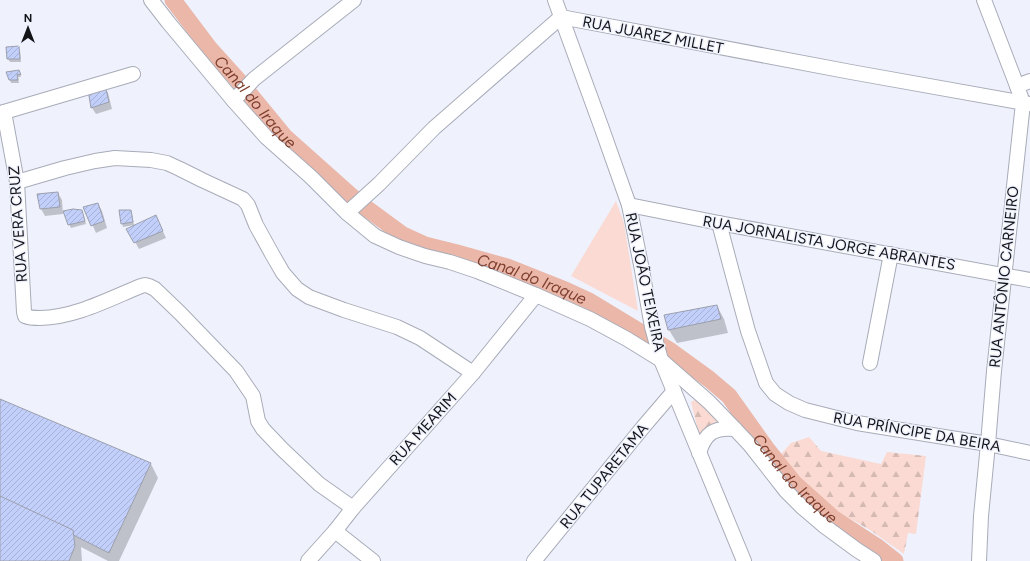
<svg xmlns="http://www.w3.org/2000/svg" width="1030" height="561" font-family="Figtree,sans-serif">
<style>
.forest{fill:url(#forest-firs)}
.green{fill:#fadad2}
.shadow{fill:#0003}
.lines{fill:none;stroke-linecap:round;stroke-linejoin:round}
.canal{stroke:#eab7a9;stroke-width:17}
.building{fill:url(#building-hatch);stroke:#9ca0ac}
.street-casing{stroke:#a8acb8;stroke-width:16}
.street{stroke:#fff;stroke-width:14}
.labels{text-anchor:middle;dominant-baseline:central;stroke-width:3;stroke-linejoin:round;paint-order:stroke}
.street-label{font-size:15px;fill:#121317;stroke:#eff2fd}
.water-label{font-size:16px;font-style:italic;fill:#7f3f2e;stroke:#eff2fd}
</style>
<defs>
<pattern id="forest-firs" width="22" height="20" patternUnits="userSpaceOnUse"><rect width="22" height="20" fill="#fadad2"/><path d="M5 1l3.5 6h-7zM16 11l3.5 6h-7z" fill="#d5bab4"/></pattern>
<pattern id="building-hatch" width="6" height="6" patternUnits="userSpaceOnUse"><rect width="6" height="6" fill="#c3cffb"/><path d="M-1 1l2-2M0 6l6-6M5 7l2-2" fill="none" stroke="#a6b1d6"/></pattern>
</defs>
<rect width="100%" height="100%" fill="#eff2fd"/>
<g class="forest">
<polygon points="698,398 719,423 699,434 691,402"/>
<polygon points="809,437 821,451 881,464 887,452 926,456 916,534 908,533 904,554 870,530 829,507 798,480 781,454 791,443"/>
</g>
<polygon class="green" points="616,201 624,223 638,311 571,276"/>
<g class="shadow">
<polygon points="18,47 20,50 21,62 10,62 8,59 7,48"/>
<polygon points="18,71 21,77 18,77 19,83 11,83 10,80"/>
<polygon points="104,86 108,93 112,109 96,114 92,108"/>
<polygon points="58,193 62,200 63,214 45,216 41,209"/>
<polygon points="98,204 102,211 107,228 96,233 85,208"/>
<polygon points="130,211 132,214 134,225 123,227 122,223"/>
<polygon points="83,214 86,224 71,228 69,224"/>
<polygon points="159,223 166,238 139,249 128,229"/>
<polygon points="717,306 724,319 728,333 677,343 669,330 666,316"/>
<polygon points="0,400 151,464 158,478 119,561 108,561 81,547 82,561 0,561"/>
</g>
<g class="lines">
<path class="canal" id="s1" d="M173,0L210,49L238,80L284,136L358,202L403,235L425,245L457,253L507,267L565,290L589,301L632,327L669,350L709,379L729,396L766,448L794,483L833,518L876,546L895,561"/>
</g>
<g class="building">
<polygon points="19,46 20,59 7,59 6,47"/>
<polygon points="19,70 21,75 17,74 18,80 9,80 6,72"/>
<polygon points="105,85 109,102 91,108 88,90"/>
<polygon points="58,192 60,207 40,209 37,194"/>
<polygon points="98,203 104,221 91,226 83,207"/>
<polygon points="73,209 82,210 85,221 68,225 63,211"/>
<polygon points="119,210 131,210 133,222 121,224"/>
<polygon points="156,215 163,231 134,243 126,229"/>
<polygon points="717,305 721,319 668,330 664,315"/>
<polygon points="0,399 151,463 109,553 0,498"/>
<polygon points="0,496 73,530 75,546 69,561 0,561"/>
</g>
<g class="lines">
<defs>
<g id="street">
<polyline points="151,0 168,22 233,100 266,137 311,177 347,213 375,236 399,247 425,256 450,262 477,271 536,295 590,319 627,339 661,360 709,402 735,429 750,445 786,491 803,508 823,525 857,550 874,561"/>
<polyline points="555,0 601,126 629,205 642,270 652,327 661,360 744,561"/>
<polyline points="1017,86 1030,81"/>
<polyline points="233,100 241,93 254,79 354,0"/>
<path d="M4,112L17,182L24,312L25,316C30,318 35,318 40,318C76,317 109,299 141,286L145,285L149,286L155,289L180,313L236,371L253,396L258,421L263,429L282,449L319,484L353,508"/>
<polyline points="4,112 133,74"/>
<polyline points="17,182 65,168 95,161 115,158 151,160 167,163 180,169 202,180 243,199 248,205 256,225 272,254 283,273 297,289 309,297 344,310 397,327 420,338 473,373"/>
<polyline points="629,205 719,223 1030,280"/>
<polyline points="347,213 379,184 434,128 561,17 851,72 1030,104"/>
<polyline points="719,223 732,272 748,331 766,383 775,394 789,403 805,410 857,423 988,444 1030,453"/>
<polyline points="870,363 891,254"/>
<path d="M699,453C705,433 714,427 735,429"/>
<polyline points="335,531 373,561"/>
<polyline points="308,561 335,531 353,508 473,373 536,295"/>
<polyline points="534,561 644,426 674,391"/>
<polyline points="979,561 981,516 988,444 994,371 1023,103 1017,86 984,0"/>
</g>
</defs>
<use href="#street" class="street-casing"/>
<use href="#street" class="street"/>
</g>
<g class="labels">
<g class="street-label">
<text transform="translate(653 35) rotate(11)">RUA JUAREZ MILLET</text>
<text transform="translate(18 224) rotate(-94)">RUA VERA CRUZ</text>
<text transform="translate(829 243) rotate(10)">RUA JORNALISTA JORGE ABRANTES</text>
<text transform="translate(1004 277) rotate(-84)">RUA ANTÔNIO CARNEIRO</text>
<text transform="translate(645 282) rotate(78)">RUA JOÃO TEIXEIRA</text>
<text transform="translate(423 429) rotate(-48)">RUA MEARIM</text>
<text transform="translate(917 432) rotate(10)">RUA PRÍNCIPE DA BEIRA</text>
<text transform="translate(604 476) rotate(-51)">RUA TUPARETAMA</text>
</g>
<g class="water-label">
<text stroke="none"><textPath href="#s1" startOffset="131">Canal do Iraque</textPath></text>
<text stroke="none"><textPath href="#s1" startOffset="467">Canal do Iraque</textPath></text>
<text stroke="none"><textPath href="#s1" startOffset="804">Canal do Iraque</textPath></text>
</g>
</g>
<g transform="translate(28 28)" stroke="#eff2fd" stroke-width="3" paint-order="stroke">
<path d="M0-3L7 15L0 10L-7 15Z" fill="#121317"/>
<text y="-6" font-size="11" font-weight="bold" text-anchor="middle" fill="#121317">N</text>
</g>
</svg>
